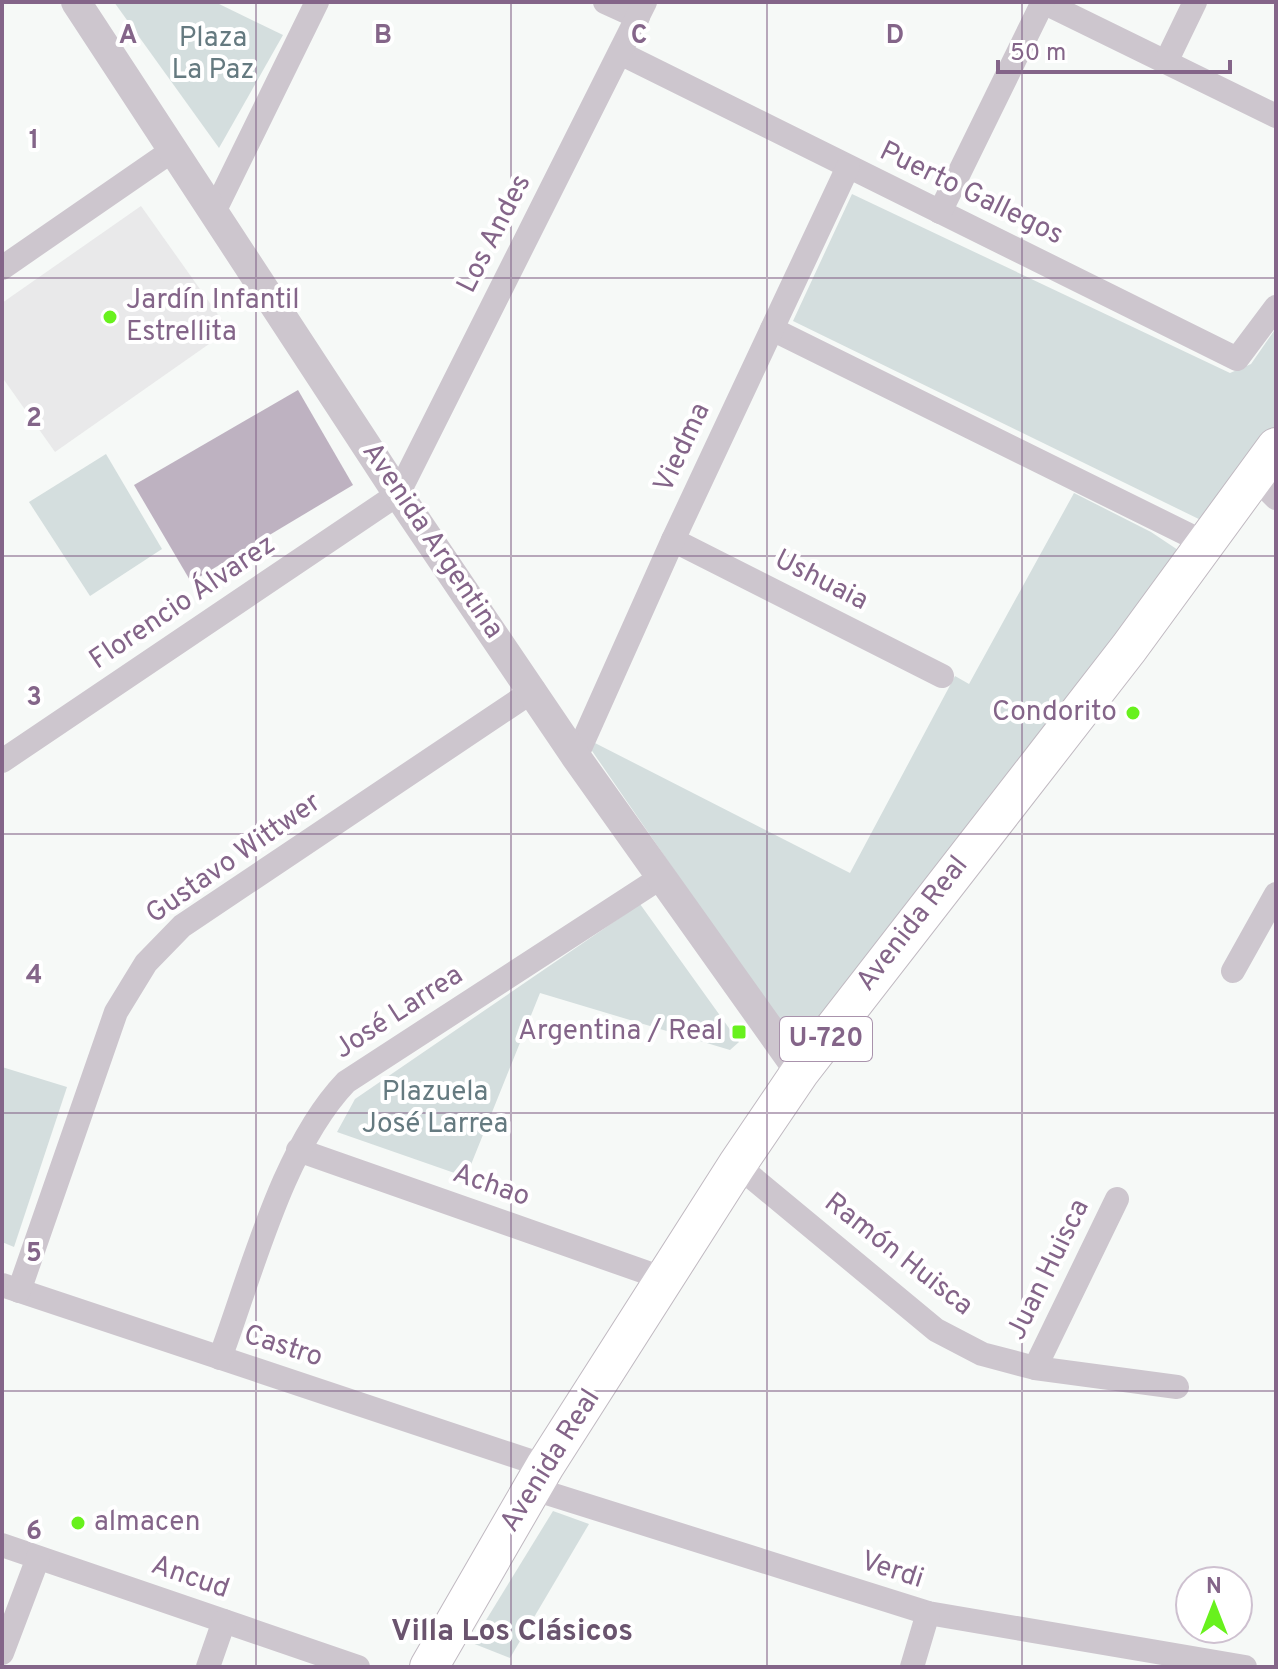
<svg xmlns="http://www.w3.org/2000/svg" width="1278" height="1669" font-family="Overpass,sans-serif">
<style>
.built{fill:#e9e9ea}
.green{fill:#d4dede}
.building{fill:#beb2c1}
.lines{fill:none;stroke-linecap:round;stroke-linejoin:round}
.primary-casing{stroke:#c0b9c1;stroke-width:40}
.minor{stroke:#cdc6ce;stroke-width:24}
.tertiary{stroke:#cdc6ce;stroke-width:30}
.primary{stroke:#fff;stroke-width:38}
.grid{fill:none;stroke:#846589;stroke-width:2;stroke-opacity:0.55}
.poi-dot{fill:#68f11d;stroke:#fff;stroke-width:3}
.labels{text-anchor:middle;dominant-baseline:central;stroke-width:8;stroke-linejoin:round;paint-order:stroke}
.shield{fill:#fff;stroke:#a993ac;stroke-width:2}
.shield-label{font-size:26px;font-weight:bold;fill:#846589}
.park-label{font-size:28px;fill:#657a80;stroke:#fff}
.street-label{font-size:28px;fill:#846589;stroke:#fff}
.poi-label{font-size:28px;fill:#846589;stroke:#fff;text-anchor:start}
.neighbourhood-label{font-size:30px;font-weight:bold;fill:#6a546e;stroke:#fff}
.grid-label{font-size:26px;text-anchor:middle;font-weight:bold;fill:#846589;stroke:#fff;stroke-width:8;stroke-linejoin:round;paint-order:stroke}
</style>
<rect width="100%" height="100%" fill="#f6f9f7"/>
<polygon class="built" points="141,206 229,330 55,452 2,377 2,303"/>
<g class="green">
<polygon points="114,2 215,2 283,35 219,148"/>
<polygon points="852,194 1230,373 1251,364 1276,328 1276,434 1209,524 793,321"/>
<polygon points="106,454 162,549 90,596 29,502"/>
<polygon points="1074,493 1151,532 1184,554 812,1026 781,1025 590,748 593,742 850,873 955,676 969,684"/>
<polygon points="640,904 739,1042 730,1050 540,993 466,1177 337,1132 355,1099"/>
<polygon points="2,1067 67,1087 14,1247 2,1242"/>
<polygon points="553,1511 589,1524 510,1658 472,1643"/>
</g>
<polygon class="building" points="298,390 353,485 191,582 134,485"/>
<g class="lines">
<defs>
<polyline id="primary" points="429,1667 545,1466 737,1165 800,1072 1129,648 1276,447"/>
</defs>
<use href="#primary" class="primary-casing"/>
<g class="minor">
<polyline points="605,2 638,17"/>
<polyline points="1043,2 1276,116"/>
<polyline points="620,53 1237,359 1276,307"/>
<polyline points="1166,62 1195,2"/>
<polyline points="214,212 317,2"/>
<polyline points="940,212 1043,2"/>
<polyline points="2,268 173,150"/>
<polyline points="772,329 1205,543"/>
<polyline points="1254,476 1276,498"/>
<polyline points="673,540 942,676"/>
<polyline points="576,757 673,540 848,167"/>
<polyline points="2,761 398,494 645,2"/>
<polyline points="1233,971 1276,894"/>
<polyline points="298,1150 665,1279"/>
<polyline points="737,1165 936,1330 982,1354 1035,1368 1177,1387"/>
<polyline points="2,1285 545,1466"/>
<polyline points="19,1291 116,1012 146,963 182,926 534,690"/>
<path d="M220,1358C252,1272 283,1148 346,1082L660,878"/>
<polyline points="1035,1368 1117,1199"/>
<polyline points="531,1488 928,1613 1245,1667"/>
<polyline points="2,1545 358,1667"/>
<polyline points="2,1653 38,1558"/>
<polyline points="208,1667 224,1621"/>
<polyline points="912,1667 928,1613"/>
</g>
<polyline class="tertiary" points="76,2 398,494 576,757 800,1072"/>
<use href="#primary" class="primary"/>
</g>
<path class="grid" d="M256,2V1667M511,2V1667M767,2V1667M1022,2V1667M2,278H1276M2,556H1276M2,834H1276M2,1113H1276M2,1391H1276"/>
<g class="poi-dot">
<circle cx="110" cy="317" r="8"/>
<circle cx="1133" cy="713" r="8"/>
<rect x="731" y="1024" width="16" height="16" rx="4"/>
<circle cx="78" cy="1523" r="8"/>
</g>
<g class="labels">
<rect class="shield" x="780" y="1017" width="92" height="44" rx="6"/>
<g class="shield-label">
<text x="826" y="1039">U-720</text>
</g>
<g class="park-label">
<text x="213" y="39">Plaza<tspan x="213" dy="32">La Paz</tspan></text>
<text x="435" y="1093">Plazuela<tspan x="435" dy="32">José Larrea</tspan></text>
</g>
<g class="street-label">
<text transform="translate(971 194) rotate(26)">Puerto Gallegos</text>
<text transform="translate(495 234) rotate(-63)">Los Andes</text>
<text transform="translate(683 448) rotate(-65)">Viedma</text>
<text transform="translate(432 541) rotate(56)">Avenida Argentina</text>
<text transform="translate(821 581) rotate(27)">Ushuaia</text>
<text transform="translate(183 603) rotate(-34)">Florencio Álvarez</text>
<text transform="translate(234 859) rotate(-35)">Gustavo Wittwer</text>
<text transform="translate(913 924) rotate(-52)">Avenida Real</text>
<text transform="translate(399 1013) rotate(-33)">José Larrea</text>
<text transform="translate(491 1186) rotate(19)">Achao</text>
<text transform="translate(898 1255) rotate(38)">Ramón Huisca</text>
<text transform="translate(1049 1270) rotate(-64)">Juan Huisca</text>
<text transform="translate(283 1347) rotate(18)">Castro</text>
<text transform="translate(551 1461) rotate(-58)">Avenida Real</text>
<text transform="translate(892 1571) rotate(18)">Verdi</text>
<text transform="translate(190 1578) rotate(19)">Ancud</text>
</g>
<g class="poi-label">
<text x="126" y="301">Jardín Infantil<tspan x="126" dy="32">Estrellita</tspan></text>
<text x="1117" y="713" text-anchor="end">Condorito</text>
<text x="723" y="1032" text-anchor="end">Argentina / Real</text>
<text x="94" y="1523">almacen</text>
</g>
<g class="neighbourhood-label">
<text x="512" y="1632">Villa Los Clásicos</text>
</g>
</g>
<g class="grid-label">
<text x="128" y="43">A</text>
<text x="383" y="43">B</text>
<text x="639" y="43">C</text>
<text x="895" y="43">D</text>
<text x="34" y="148">1</text>
<text x="34" y="426">2</text>
<text x="34" y="705">3</text>
<text x="34" y="983">4</text>
<text x="34" y="1261">5</text>
<text x="34" y="1539">6</text>
</g>
<rect width="1278" height="1669" fill="none" stroke="#846589" stroke-width="8"/>
<g transform="translate(1214 1605)"><circle r="38" fill="#ffffff" stroke="#cec1d0" stroke-width="2"/>
<path d="M0-6L14 30L0 20L-14 30Z" fill="#68f11d"/>
<text y="-12" font-size="22" font-weight="bold" text-anchor="middle" fill="#846589">N</text>
</g>
<path d="M998 60v12h232v-12" fill="none" stroke="#846589" stroke-width="4"/>
<text x="1010" y="60" font-size="24" fill="#846589" stroke="#ffffff" stroke-width="6" paint-order="stroke">50 m</text>
</svg>
